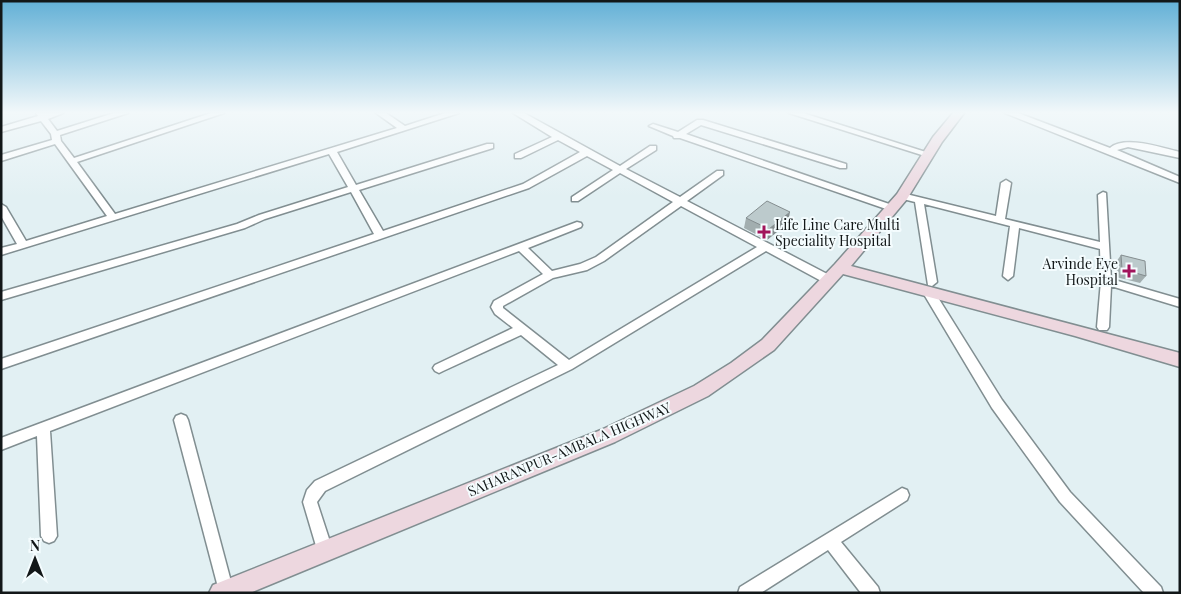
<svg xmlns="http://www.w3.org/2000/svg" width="1181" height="594" font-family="'Playfair Display',serif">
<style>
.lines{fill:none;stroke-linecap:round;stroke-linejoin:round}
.street-casing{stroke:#818e91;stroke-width:3}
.secondary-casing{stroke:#818e91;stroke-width:3}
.street{fill:#fff;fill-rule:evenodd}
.secondary{fill:#edd7df;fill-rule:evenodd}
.wall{fill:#a2aeaf}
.shaded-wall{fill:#848d8f}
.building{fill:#bccacc;stroke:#848d8f}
.poi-dot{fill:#a2145b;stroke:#f4fcfe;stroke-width:2}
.labels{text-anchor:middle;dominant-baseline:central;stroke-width:4;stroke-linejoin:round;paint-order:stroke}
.poi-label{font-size:14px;fill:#121718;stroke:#f4fcfe;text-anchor:start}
.street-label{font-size:14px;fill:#121718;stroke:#f4fcfe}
</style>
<rect width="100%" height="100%" fill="#e2f0f3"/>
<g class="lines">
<defs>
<g id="street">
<path d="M36,113H63L48,119L57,131L114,113H128L60,135L61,141L74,158L211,113H224L77,162L115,214L397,128L376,113H386L405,126L445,113H459L337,152L356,185L487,144H493V148L359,190L383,231L523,184L580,152L558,140L521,158H515V154L552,137L513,113H524L620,166L650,146H656V150L626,169L680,197L717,171H723V175L687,201L833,277L834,280L833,283H825L766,251L572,369L325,491L317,502L333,551L331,556L325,559L319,556L303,502L307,490L315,481L558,365L521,335L443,371L439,373L435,371L433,368L435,365L513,328L495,314L491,307L494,301L543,274L519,251L50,431L57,536L54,541L49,543L44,541L41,536L37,436L1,450V438L577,222L581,223L582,225L581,227L528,248L552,271L580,264L596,257L673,202L620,173L578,201H572V197L613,170L587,156L529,188L1,369V359L374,234L351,192L265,219L245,228L1,300V292L237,224L259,215L348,187L329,154L1,255V248L17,244L1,216V204L6,207L26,241L107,216L55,144L1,161V155L52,140L51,134L41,121L1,132V127L38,116ZM681,206L757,247L569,360L503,308V306L553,278L587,270L604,261Z"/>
<polygon points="789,113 803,113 932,154 931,156 925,156"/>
<path d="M1005,113H1018L1110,148C1125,135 1162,148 1180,152V158L1128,147L1117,150L1180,177V183Z"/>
<polygon points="697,120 703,120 846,164 846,168 840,168 701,125 686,134 895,206 897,208 895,210 889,210 680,138 674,138 673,136 649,126 653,124 678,132"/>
<polygon points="1006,180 1011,183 1005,219 1100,242 1098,195 1103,192 1106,193 1111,279 1180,299 1180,307 1111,286 1109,327 1107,330 1099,330 1097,327 1101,281 1100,249 1019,228 1013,276 1008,280 1003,276 1010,226 924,204 937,282 932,286 928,285 915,202 899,198 899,194 902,193 996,216 1001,183"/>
<polygon points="928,287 932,288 1002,400 1070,492 1161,587 1163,593 1144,593 1060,502 992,408 922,291"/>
<polygon points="181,414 186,416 188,420 234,593 220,593 219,591 174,420 176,416"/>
<polygon points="902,488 907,490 909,495 907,500 841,542 878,587 880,593 861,593 828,550 761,593 738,593 740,587"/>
</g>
<polygon id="secondary" points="953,113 964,113 942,142 907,199 851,266 1180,353 1180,367 1075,336 843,274 774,350 708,396 615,442 250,593 209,593 213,585 601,430 694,386 731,363 762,340 835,264 897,194 933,137"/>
</defs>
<use href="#street" class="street-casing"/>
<use href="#secondary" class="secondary-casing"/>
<use href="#street" class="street"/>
<use href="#secondary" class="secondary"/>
</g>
<g class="wall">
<polygon points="746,218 788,223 767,240 744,228"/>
<polygon points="1121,255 1146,276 1140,283 1116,277 1116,262"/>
</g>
<polygon class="shaded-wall" points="790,212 788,223 767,240 769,229"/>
<g class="building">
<polygon points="767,201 790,212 769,229 746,218"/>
<polygon points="1121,255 1145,261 1146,276 1122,269"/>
</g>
<linearGradient id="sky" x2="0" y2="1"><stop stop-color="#62b0d6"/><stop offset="0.57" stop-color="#f2f8fa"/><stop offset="1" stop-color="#f2f8fa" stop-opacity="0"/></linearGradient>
<rect width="1181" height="197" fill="url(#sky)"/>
<g class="poi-dot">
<path d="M761.5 224.5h5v5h5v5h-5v5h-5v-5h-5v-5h5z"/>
<path d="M1126.5 263.5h5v5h5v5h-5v5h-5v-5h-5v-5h5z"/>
</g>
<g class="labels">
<g class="poi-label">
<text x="775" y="224">Life Line Care Multi<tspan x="775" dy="16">Speciality Hospital</tspan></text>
<text x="1118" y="263" text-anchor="end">Arvinde Eye<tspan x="1118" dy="16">Hospital</tspan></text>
</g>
<g class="street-label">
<text transform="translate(569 449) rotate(-23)">SAHARANPUR-AMBALA HIGHWAY</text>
</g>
</g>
<rect width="1181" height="594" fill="none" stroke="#121718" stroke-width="5"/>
<g transform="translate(35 559)" stroke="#f4fcfe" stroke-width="4" paint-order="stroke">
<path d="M0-4L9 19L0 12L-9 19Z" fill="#121718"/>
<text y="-8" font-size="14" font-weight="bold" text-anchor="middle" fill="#121718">N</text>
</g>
</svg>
